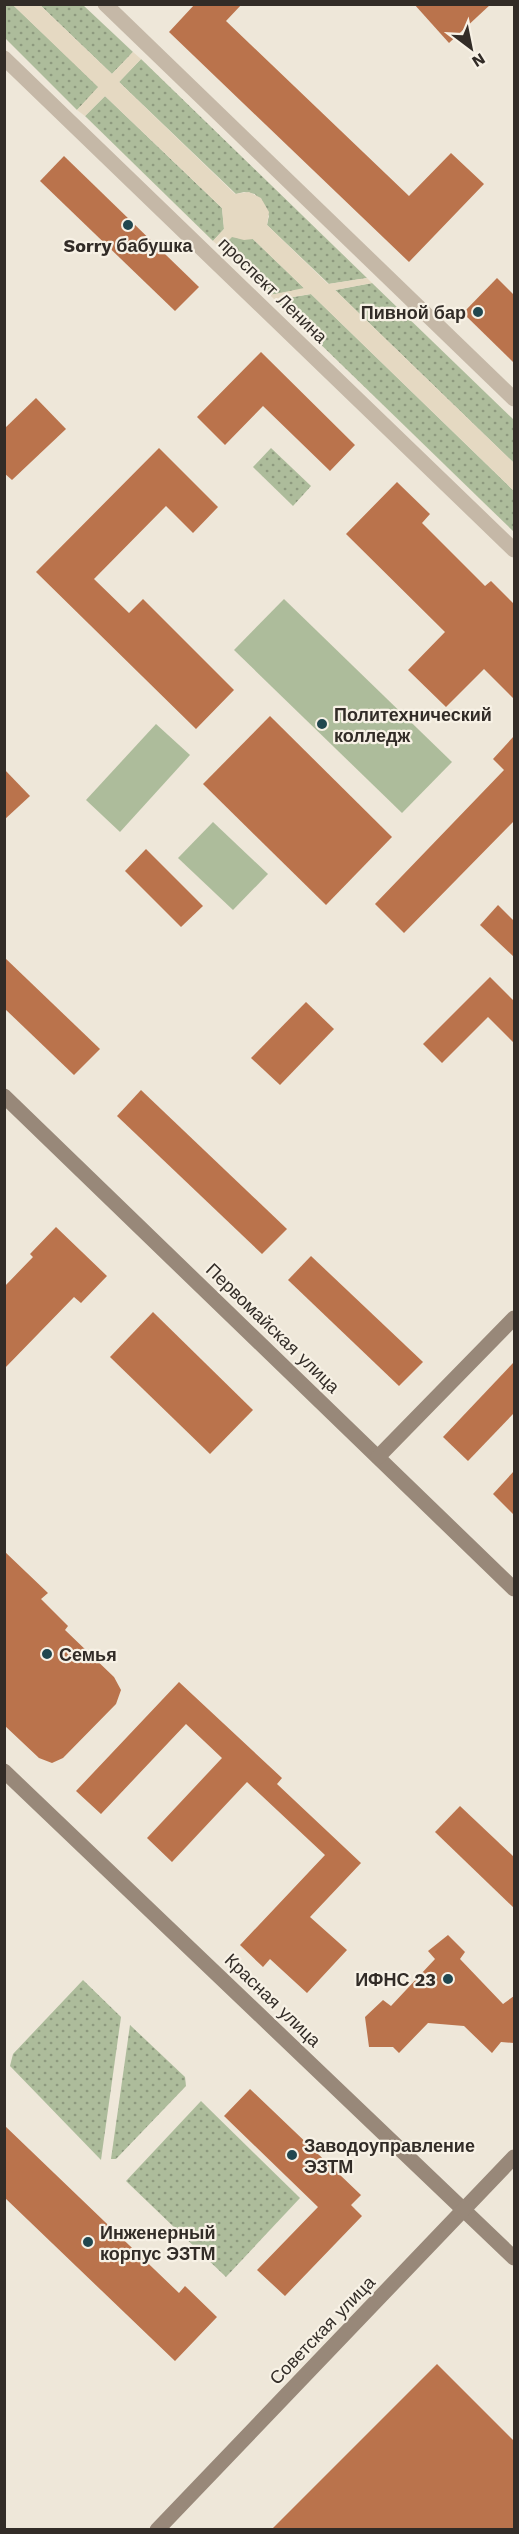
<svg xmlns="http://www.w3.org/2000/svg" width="519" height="2534" font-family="'Work Sans',sans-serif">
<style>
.grass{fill:url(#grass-dots)}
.garden{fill:#adbc9b}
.plaza{fill:#e5d9c2}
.building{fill:#ba734c}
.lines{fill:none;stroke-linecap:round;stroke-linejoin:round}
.street{stroke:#c5b8a7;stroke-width:15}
.secondary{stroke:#988879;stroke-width:15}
.poi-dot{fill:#21474f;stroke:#f7f1e5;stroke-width:2}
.labels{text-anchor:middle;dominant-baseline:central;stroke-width:4.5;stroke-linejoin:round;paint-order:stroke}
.poi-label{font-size:18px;font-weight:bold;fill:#322c27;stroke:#f7f1e5;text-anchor:start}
.street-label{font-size:18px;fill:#322c27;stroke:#f7f1e5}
</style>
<defs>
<pattern id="grass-dots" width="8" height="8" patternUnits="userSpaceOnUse" patternTransform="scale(1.5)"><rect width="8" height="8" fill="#adbc9b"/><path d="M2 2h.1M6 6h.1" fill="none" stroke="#8d997e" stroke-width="1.8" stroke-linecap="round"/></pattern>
</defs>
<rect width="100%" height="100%" fill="#eee7d9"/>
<g class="grass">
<polygon points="4,5 13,5 99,87 77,110 5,38"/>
<polygon points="40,5 83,5 133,52 112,74"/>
<polygon points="141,59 367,278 329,284 267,225 269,216 255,194 244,192 236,194 119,82"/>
<polygon points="105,96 222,208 224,229 213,241 85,116"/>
<polygon points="232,236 253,239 305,289 270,295 221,248"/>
<polygon points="372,283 514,420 514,463 335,290"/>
<polygon points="311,294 514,491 514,532 275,300"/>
<polygon points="271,448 311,486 293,506 253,467"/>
<polygon points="83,1980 121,2017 101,2160 10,2066 13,2054"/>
<polygon points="130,2025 185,2077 186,2086 116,2159 111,2159"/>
<polygon points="201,2101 300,2198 226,2277 126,2181"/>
</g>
<g class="garden">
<polygon points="284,599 452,762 402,813 234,650"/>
<polygon points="156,724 190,755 120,832 86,800"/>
<polygon points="213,822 268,874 233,910 178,858"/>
</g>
<polygon class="plaza" points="13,5 40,5 112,74 133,52 141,59 119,82 235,194 249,192 261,198 269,212 267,225 328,284 367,278 372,283 335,290 514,463 514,491 311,294 275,300 270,295 304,288 253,239 244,240 232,237 221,248 213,241 224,229 222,208 105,96 85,116 77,110 98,87"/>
<g class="building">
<polygon points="195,4 242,4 226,21 409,196 451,153 484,184 409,262 169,32"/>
<polygon points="414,4 491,4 449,43"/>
<polygon points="64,156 199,287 175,311 40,181"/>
<polygon points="497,278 514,295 514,363 463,313"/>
<polygon points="261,352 355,445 330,471 263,406 225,445 197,417"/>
<polygon points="36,398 66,429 12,480 4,473 4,429"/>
<polygon points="159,448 218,507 193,533 166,506 94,579 129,613 143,599 234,690 196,729 36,572"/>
<polygon points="397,482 430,514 422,523 485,586 491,581 514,604 514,699 484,669 446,707 408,670 445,632 346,534"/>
<polygon points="270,716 392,837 326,905 203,784"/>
<polygon points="514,736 514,821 404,933 375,904 504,770 493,759"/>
<polygon points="4,769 30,796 4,820"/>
<polygon points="146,849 203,906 181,927 125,871"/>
<polygon points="498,905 514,921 514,957 480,925"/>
<polygon points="4,957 100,1049 74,1075 4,1008"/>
<polygon points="490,977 514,1001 514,1043 488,1017 442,1063 423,1044"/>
<polygon points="306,1002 334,1029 280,1085 251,1058"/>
<polygon points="141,1090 287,1229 262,1254 117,1116"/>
<polygon points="56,1227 107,1276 81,1303 74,1297 4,1369 4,1287 33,1257 30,1254"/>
<polygon points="311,1256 423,1362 399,1386 288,1280"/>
<polygon points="153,1312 253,1410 210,1454 110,1357"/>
<polygon points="514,1362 514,1413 468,1461 443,1437"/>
<polygon points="514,1471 514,1515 493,1494"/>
<polygon points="4,1551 48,1593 41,1599 68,1626 65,1630 114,1677 121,1690 116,1704 63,1758 52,1763 39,1758 4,1725"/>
<polygon points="179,1682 282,1778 277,1784 361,1863 310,1917 347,1950 307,1993 270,1959 263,1967 240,1945 325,1855 247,1782 172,1862 147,1838 222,1758 186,1724 101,1814 76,1791"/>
<polygon points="460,1806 514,1857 514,1908 435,1832"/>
<polygon points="448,1935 465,1952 460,1959 503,2004 514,1996 514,2043 501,2042 492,2053 464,2026 428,2023 399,2053 393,2047 369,2047 365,2017 383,2000 391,2006 435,1959 428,1951"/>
<polygon points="250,2089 361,2195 351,2205 362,2216 285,2296 257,2270 318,2207 224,2116"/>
<polygon points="4,2125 179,2293 185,2286 217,2317 175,2361 4,2197"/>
<polygon points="437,2364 514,2441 514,2529 272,2529"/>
</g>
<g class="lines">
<g class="street">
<polyline points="105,4 514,399"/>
<polyline points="4,58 514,550"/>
</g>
<g class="secondary">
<polyline points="4,1096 514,1589"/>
<polyline points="378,1457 514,1318"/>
<polyline points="4,1771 514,2258"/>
<polyline points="157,2530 514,2157"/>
</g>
</g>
<g class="poi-dot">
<circle cx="128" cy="225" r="6"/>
<circle cx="478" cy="312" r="6"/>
<circle cx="322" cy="724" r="6"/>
<circle cx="47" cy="1654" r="6"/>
<circle cx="448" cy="1979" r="6"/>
<circle cx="292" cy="2155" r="6"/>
<circle cx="88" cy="2242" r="6"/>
</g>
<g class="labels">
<g class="poi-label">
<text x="128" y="245" text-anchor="middle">Sorry бабушка</text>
<text x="466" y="312" text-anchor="end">Пивной бар</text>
<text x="334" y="714">Политехнический<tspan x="334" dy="21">колледж</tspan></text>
<text x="59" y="1654">Семья</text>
<text x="436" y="1979" text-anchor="end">ИФНС 23</text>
<text x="304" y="2145">Заводоуправление<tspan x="304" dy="21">ЭЗТМ</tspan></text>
<text x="100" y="2232">Инженерный<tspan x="100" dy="21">корпус ЭЗТМ</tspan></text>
</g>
<g class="street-label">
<text transform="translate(273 290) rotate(44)">проспект Ленина</text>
<text transform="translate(273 1328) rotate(44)">Первомайская улица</text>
<text transform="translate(273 2000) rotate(44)">Красная улица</text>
<text transform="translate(322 2330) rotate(-46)">Советская улица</text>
</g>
</g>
<rect width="519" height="2534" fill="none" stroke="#322c27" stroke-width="12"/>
<g transform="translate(471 48) rotate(148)" stroke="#f7f1e5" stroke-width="4.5" paint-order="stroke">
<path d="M0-4.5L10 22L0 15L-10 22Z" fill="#322c27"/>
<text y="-9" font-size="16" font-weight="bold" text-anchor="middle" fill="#322c27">N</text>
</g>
</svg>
